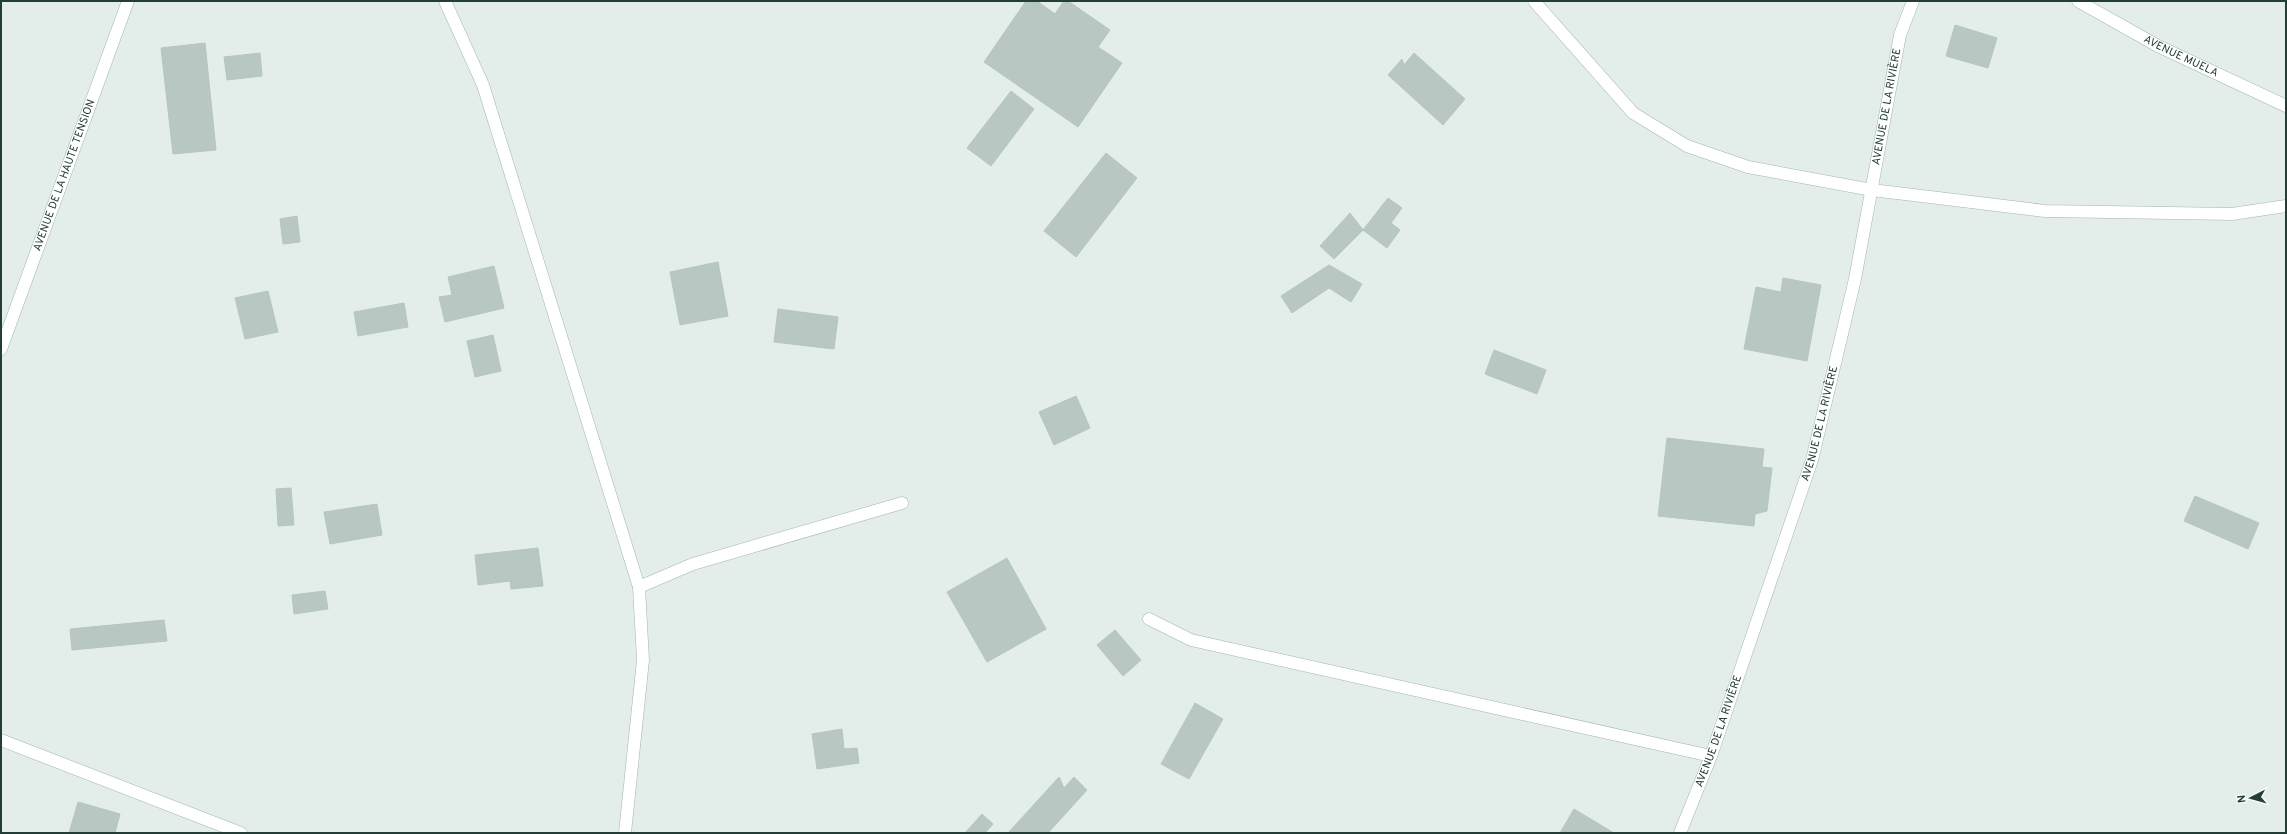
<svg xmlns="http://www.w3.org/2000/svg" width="2287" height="834" font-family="Overpass,sans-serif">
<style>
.building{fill:#b8c7c2;stroke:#b5c6c0}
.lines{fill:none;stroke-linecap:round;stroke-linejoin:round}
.minor-casing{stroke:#a6b5b0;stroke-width:13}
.minor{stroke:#fff;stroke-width:12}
.labels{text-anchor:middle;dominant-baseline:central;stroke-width:3;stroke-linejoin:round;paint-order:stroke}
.street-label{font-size:11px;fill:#233e37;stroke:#f4f9f6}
</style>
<rect width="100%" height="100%" fill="#e3ede9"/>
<g class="building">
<polygon points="1026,1 1037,1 1055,14 1064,1 1068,1 1110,30 1098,47 1122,63 1078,127 984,62"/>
<polygon points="1955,25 1997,38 1988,68 1946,56"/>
<polygon points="205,43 216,150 173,154 161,48"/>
<polygon points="260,53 262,76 227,80 224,57"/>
<polygon points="1414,53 1465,99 1443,125 1388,75 1402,59 1404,65"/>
<polygon points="1011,91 1034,109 991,166 967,148"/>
<polygon points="1106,153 1137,178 1076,257 1044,231"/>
<polygon points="1388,198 1402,208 1391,223 1400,230 1387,248 1363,230"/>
<polygon points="1350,213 1363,230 1334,259 1320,246"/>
<polygon points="297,216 300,242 283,244 280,219"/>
<polygon points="718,262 728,316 680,325 670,272"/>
<polygon points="1329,265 1362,284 1351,302 1329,288 1292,313 1281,296"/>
<polygon points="494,266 504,308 445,322 439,297 452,295 448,277"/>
<polygon points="1783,278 1821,285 1807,361 1744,349 1756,287 1781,292"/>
<polygon points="268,291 278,332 245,339 235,298"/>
<polygon points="404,303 408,327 358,336 354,312"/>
<polygon points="778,309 838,317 834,349 774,342"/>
<polygon points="493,335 501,371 475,377 467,341"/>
<polygon points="1494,350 1546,370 1537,394 1485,374"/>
<polygon points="1076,396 1090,428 1054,445 1039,412"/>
<polygon points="1667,438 1764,449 1762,467 1772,468 1767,511 1755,514 1754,526 1658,516"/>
<polygon points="291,488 294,525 278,526 276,489"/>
<polygon points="2195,496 2259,523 2248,549 2184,521"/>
<polygon points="377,504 382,535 330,544 324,512"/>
<polygon points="538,548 543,586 511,589 510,581 478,585 475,555"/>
<polygon points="1007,558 1046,629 987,662 947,592"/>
<polygon points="325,591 328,609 294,614 292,595"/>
<polygon points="164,620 167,641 72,650 70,629"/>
<polygon points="1115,630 1141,660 1123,676 1097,645"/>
<polygon points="1195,703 1223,719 1189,779 1161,764"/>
<polygon points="842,729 844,749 857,748 859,763 817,769 812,734"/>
<polygon points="1059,777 1064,788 1074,777 1087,790 1048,833 1008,833"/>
<polygon points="78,802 120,814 115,833 69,833"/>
<polygon points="1574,809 1614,833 1560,833"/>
<polygon points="982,814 993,824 985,833 965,833"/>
</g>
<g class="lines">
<defs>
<g id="minor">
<polyline points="445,1 483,85 639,587 643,660 625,833"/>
<polyline points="1534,1 1633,113 1687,146 1748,167 1872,190 2045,211 2232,214 2286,206"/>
<path id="s1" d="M2078,1L2158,46L2286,106"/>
<path id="s2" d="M1,349L128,1"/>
<polyline points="639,587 693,564 902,503"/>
<polyline points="1149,619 1191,640 1711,756"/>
<polyline points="1,740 241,833"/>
<path id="s3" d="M1680,833L1711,756L1812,460L1855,279L1900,35L1913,1"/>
</g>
</defs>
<use href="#minor" class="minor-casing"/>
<use href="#minor" class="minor"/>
</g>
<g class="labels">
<g class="street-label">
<text stroke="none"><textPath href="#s1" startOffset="117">AVENUE MUELA</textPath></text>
<text stroke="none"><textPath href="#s3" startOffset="757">AVENUE DE LA RIVIÈRE</textPath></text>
<text stroke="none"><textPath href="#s2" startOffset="185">AVENUE DE LA HAUTE TENSION</textPath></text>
<text stroke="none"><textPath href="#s3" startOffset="433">AVENUE DE LA RIVIÈRE</textPath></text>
<text stroke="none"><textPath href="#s3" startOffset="109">AVENUE DE LA RIVIÈRE</textPath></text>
</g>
</g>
<rect width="2287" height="834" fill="none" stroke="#233e37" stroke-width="4"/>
<g transform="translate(2251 798) rotate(264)" stroke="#f4f9f6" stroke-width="3" paint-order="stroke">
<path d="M0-3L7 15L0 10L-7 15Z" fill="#233e37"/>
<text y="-6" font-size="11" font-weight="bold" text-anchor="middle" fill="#233e37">N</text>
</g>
</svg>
